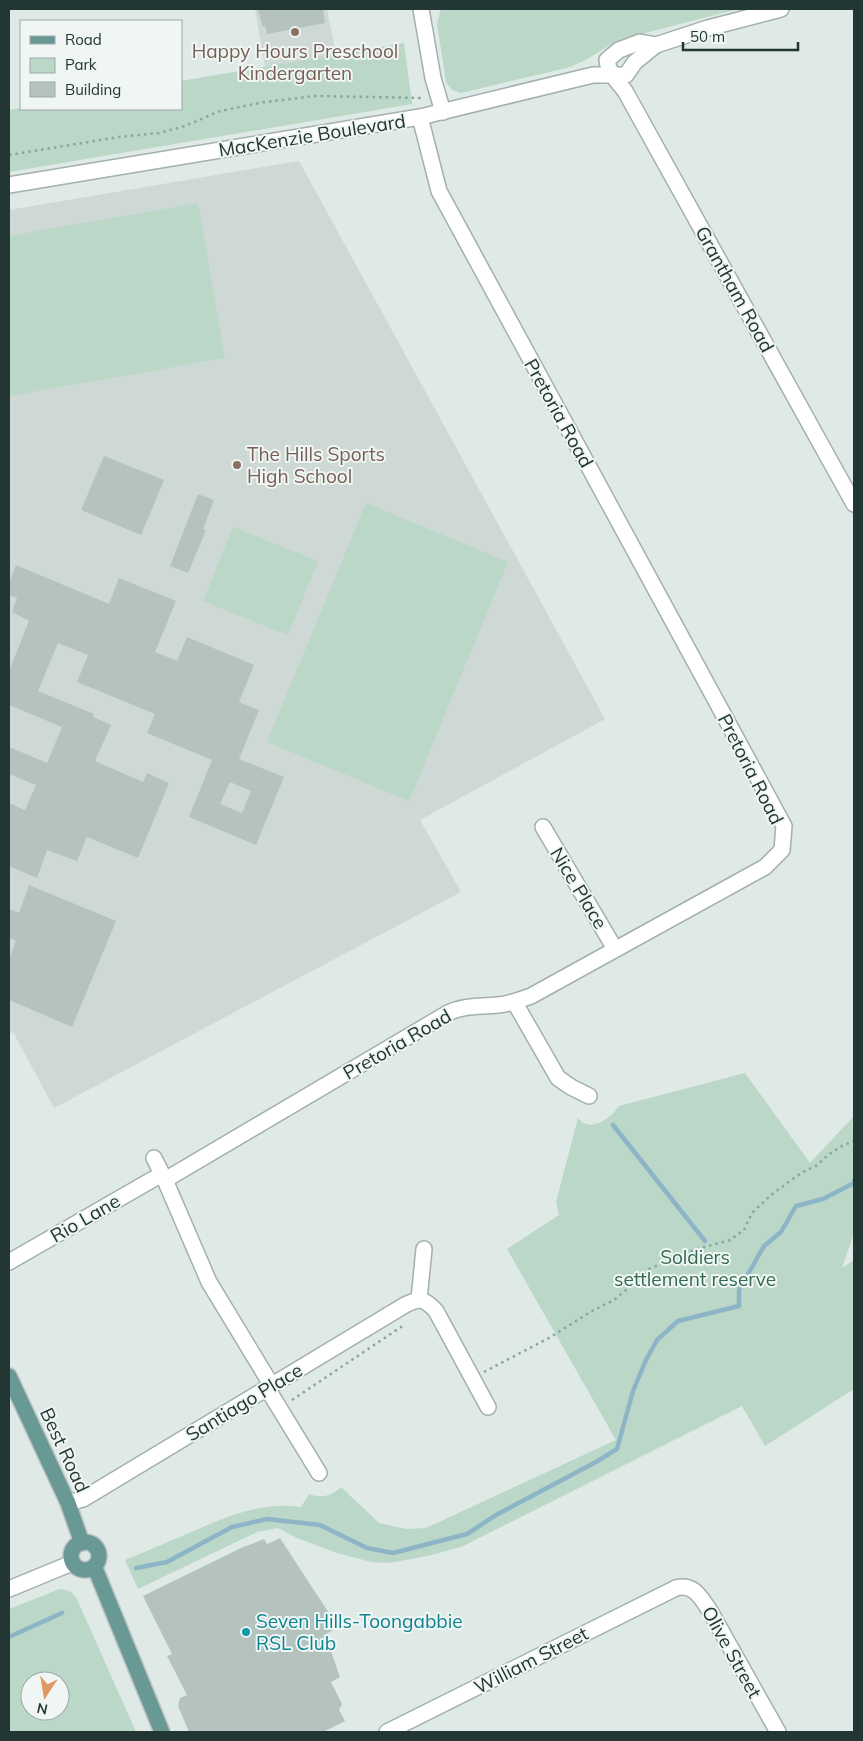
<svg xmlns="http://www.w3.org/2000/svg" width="863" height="1741" font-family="Mulish,sans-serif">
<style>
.built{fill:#ced8d5}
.green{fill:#bbd7c7;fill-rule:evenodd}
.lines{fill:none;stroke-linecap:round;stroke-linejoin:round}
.stream{stroke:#8db5c7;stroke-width:4.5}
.building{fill:#b5c3bf;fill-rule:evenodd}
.minor-casing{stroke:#a3b0ad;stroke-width:18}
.major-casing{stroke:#bdc3c2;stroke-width:18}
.path{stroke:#84a8a3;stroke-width:2.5;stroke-dasharray:2.5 4;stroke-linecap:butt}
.minor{stroke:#fff;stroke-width:15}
.major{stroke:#699995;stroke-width:15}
.education-dot{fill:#8d6e63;stroke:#eff6f4;stroke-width:2}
.culture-dot{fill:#0f9aa8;stroke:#eff6f4;stroke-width:2}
.labels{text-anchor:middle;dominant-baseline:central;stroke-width:4;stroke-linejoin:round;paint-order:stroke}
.education-label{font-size:19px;fill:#785e54;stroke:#eff6f4}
.street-label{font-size:19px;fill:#223634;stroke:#eff6f4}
.park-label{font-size:19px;fill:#326850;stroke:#eff6f4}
.culture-label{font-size:19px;fill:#0d838f;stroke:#eff6f4;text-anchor:start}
</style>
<rect width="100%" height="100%" fill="#dfe9e6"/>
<g class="built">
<polygon points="255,9 327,9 336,55 265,67"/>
<polygon points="299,161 605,719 420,820 461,892 54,1108 13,1032 9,1034 9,210"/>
</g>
<g class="green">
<path d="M441,9H738L622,39C604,47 589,60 570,67L461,93L452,90L446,82L437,24Z"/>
<polygon points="404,43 412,104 9,172 9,110 21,108 181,109 181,81"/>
<polygon points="198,203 225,358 9,396 9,236"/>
<polygon points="366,503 508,562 409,801 267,742"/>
<polygon points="233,527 318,561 288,635 203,601"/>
<path d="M745,1073L810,1163L854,1116V1233L842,1268L854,1260V1389L765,1446L742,1406L461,1547L427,1556L389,1563L371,1562L334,1552L297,1538L278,1528L257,1532L138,1589L125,1560C147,1551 168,1542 189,1533C225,1517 261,1501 301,1507L309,1494C321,1499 332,1496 341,1487L379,1523L406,1529L426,1528L616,1440L507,1249L559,1215L556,1202L578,1118C590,1134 611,1118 619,1106Z"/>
<path d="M60,1589L70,1591L76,1597L136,1732H9V1609ZM30,1681H60V1711H30Z"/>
</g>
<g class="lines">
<g class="stream">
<polyline points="613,1125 705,1241"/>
<polyline points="136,1568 167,1562 232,1527 267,1519 320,1525 367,1548 393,1553 467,1534 496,1515 596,1462 617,1449 633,1391 646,1360 657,1340 678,1321 739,1306 739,1290 764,1246 781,1232 796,1206 823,1199 854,1183 854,1181"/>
<polyline points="9,1637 62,1613"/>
</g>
</g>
<g class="building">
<polygon points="258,9 323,9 325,23 267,34 265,26 262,26"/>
<polygon points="104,456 164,480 141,535 81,510"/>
<polygon points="198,494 214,500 203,529 206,530 188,573 170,566"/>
<path d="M16,565L109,604L119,578L176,601L155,652L177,661L187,637L254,665L239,702L259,710L239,759L284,777L256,845L189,817L212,760L147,733L155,714L77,682L88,655L58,643L38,691L94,714L93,717L111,725L95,761L143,782L147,773L169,783L138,858L87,837L77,861L47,850L37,878L9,866V803L25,810L36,785L9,774V747L47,763L62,727L9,705V671L29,621L12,612L17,598L9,595V583ZM230,782L251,791L242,813L220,804Z"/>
<polygon points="29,885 116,921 72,1027 9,1000 9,959 16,941 9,938 9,909 19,913"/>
<polygon points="280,1538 338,1627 323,1636 331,1651 340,1677 331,1682 342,1704 339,1710 345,1721 323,1732 189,1732 178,1706 180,1698 187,1695 167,1656 172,1654 143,1596 241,1548 264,1539 267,1544"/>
</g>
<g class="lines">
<defs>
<g id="minor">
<polyline points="421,9 433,78 443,112"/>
<path d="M656,45L640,42L619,50L607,60C608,72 618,82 625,91L854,504"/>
<polyline points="9,185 420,117 593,75 626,75 635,62 656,45 708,28 781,9"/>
<polyline points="543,827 615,949"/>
<polyline points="515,1003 558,1078 571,1087 589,1096"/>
<polyline points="154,1158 165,1180 209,1282 272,1386"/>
<path d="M165,1180L448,1013C464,1005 480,1007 498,1005C510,1004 520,1000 531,996L765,867L782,850L784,826L439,191L420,117"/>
<polyline points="9,1262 162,1174"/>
<polyline points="419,1299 424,1249"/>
<polyline points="267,1388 319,1473"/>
<path d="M68,1503L83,1499L405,1305C420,1297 425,1299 436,1311L488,1407"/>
<polyline points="9,1589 72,1563"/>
<path d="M387,1732L676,1588C694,1583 701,1598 710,1611L778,1732"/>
</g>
<g id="major">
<polyline points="9,1376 68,1503 82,1543"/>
<circle cx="85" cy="1556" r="14"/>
<polyline points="95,1568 162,1732"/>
</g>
</defs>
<use href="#minor" class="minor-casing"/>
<use href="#major" class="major-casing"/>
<g class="path">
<polyline points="9,155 119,137 159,133 185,126 220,111 265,102 315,96 424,98"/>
<polyline points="484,1372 549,1338 592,1311 614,1300 637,1281 649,1269 694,1250 730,1240 744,1230 752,1213 771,1195 801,1173 816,1166 828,1155 842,1146 854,1141"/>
<polyline points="292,1400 404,1325"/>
</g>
<use href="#minor" class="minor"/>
<use href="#major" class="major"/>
</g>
<g class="education-dot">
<circle cx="295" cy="32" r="5"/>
<circle cx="237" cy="465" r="5"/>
</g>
<circle class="culture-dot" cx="246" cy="1632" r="5"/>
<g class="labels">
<g class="education-label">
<text x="295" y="51">Happy Hours Preschool<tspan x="295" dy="22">Kindergarten</tspan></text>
<text x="247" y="454" text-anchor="start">The Hills Sports<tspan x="247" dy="22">High School</tspan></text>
</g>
<g class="street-label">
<text transform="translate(312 135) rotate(-9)">MacKenzie Boulevard</text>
<text transform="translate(735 289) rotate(61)">Grantham Road</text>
<text transform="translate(559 413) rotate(61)">Pretoria Road</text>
<text transform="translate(751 769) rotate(63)">Pretoria Road</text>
<text transform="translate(579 888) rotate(59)">Nice Place</text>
<text transform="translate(397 1044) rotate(-30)">Pretoria Road</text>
<text transform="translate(85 1218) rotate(-30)">Rio Lane</text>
<text transform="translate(244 1402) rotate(-31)">Santiago Place</text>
<text transform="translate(65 1450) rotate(65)">Best Road</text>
<text transform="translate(732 1652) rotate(61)">Olive Street</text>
<text transform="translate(531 1660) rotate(-27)">William Street</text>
</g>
<g class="park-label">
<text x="695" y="1257">Soldiers<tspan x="695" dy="22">settlement reserve</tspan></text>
</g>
<g class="culture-label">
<text x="256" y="1621">Seven Hills-Toongabbie<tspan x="256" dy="22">RSL Club</tspan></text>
</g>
</g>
<rect width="863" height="1741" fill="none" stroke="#223634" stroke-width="20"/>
<rect x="20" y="20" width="162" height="90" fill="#eff6f4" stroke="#9da9a7"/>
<rect x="30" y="36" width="25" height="8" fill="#699995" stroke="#9da9a7"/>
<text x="65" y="45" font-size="15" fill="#223634">Road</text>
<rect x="30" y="58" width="25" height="15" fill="#bbd7c7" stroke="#9da9a7"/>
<text x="65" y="70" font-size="15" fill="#223634">Park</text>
<rect x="30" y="82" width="25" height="15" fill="#b5c3bf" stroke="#9da9a7"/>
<text x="65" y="95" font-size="15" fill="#223634">Building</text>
<g transform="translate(45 1696) rotate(192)"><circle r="24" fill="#eff6f4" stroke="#9da9a7"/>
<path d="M0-4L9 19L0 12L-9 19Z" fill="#e09966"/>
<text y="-8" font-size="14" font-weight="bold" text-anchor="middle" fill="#223634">N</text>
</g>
<path d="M683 42v8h115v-8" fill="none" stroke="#223634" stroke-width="2.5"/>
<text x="690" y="42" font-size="15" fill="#223634" stroke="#eff6f4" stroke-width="4" paint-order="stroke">50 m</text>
</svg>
